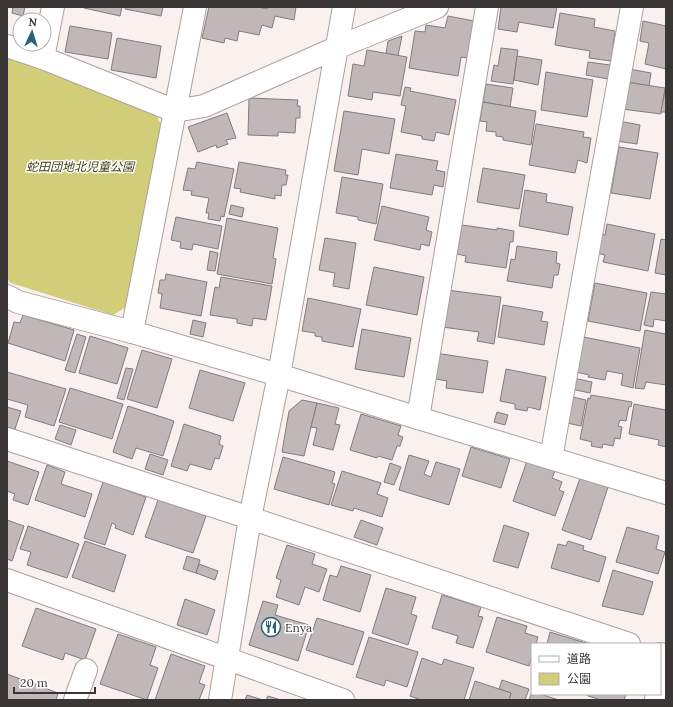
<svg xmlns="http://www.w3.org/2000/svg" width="673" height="707" font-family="Lora,'Noto Sans JP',serif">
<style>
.green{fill:#d2cd79}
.building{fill:#c0b7b8;stroke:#847b7d}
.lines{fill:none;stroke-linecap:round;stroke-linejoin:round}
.minor-casing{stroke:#aaa19e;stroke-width:24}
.minor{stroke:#fff;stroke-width:22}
.labels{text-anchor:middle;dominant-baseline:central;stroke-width:3;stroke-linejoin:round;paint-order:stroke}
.park-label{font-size:12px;font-style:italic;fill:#403d10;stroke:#fff}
.poi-label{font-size:12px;fill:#3a3635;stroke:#fff;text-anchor:start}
</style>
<rect width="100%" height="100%" fill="#faf0ed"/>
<polygon class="green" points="7,58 154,111 162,126 128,306 113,315 11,283 7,279"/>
<g class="building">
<polygon points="8,7 25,7 23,16 12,13 13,8"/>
<polygon points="85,7 122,7 120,16 84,8"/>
<polygon points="126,7 163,7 161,16 125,9"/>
<polygon points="209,7 259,7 267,9 267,7 296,7 294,20 275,16 272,28 262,25 259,35 239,31 237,41 225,38 224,43 202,38"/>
<polygon points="501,7 557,7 553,28 519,22 517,32 498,29"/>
<polygon points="560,13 595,19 594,27 615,31 611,61 589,58 590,51 555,45"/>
<polygon points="448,16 474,21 467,58 461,57 458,76 409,68 415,31 425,32 426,25 445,28"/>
<polygon points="643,21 666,26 666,69 645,64 649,43 640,41"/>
<polygon points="70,26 112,33 108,59 65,52"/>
<polygon points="402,36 398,56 386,54 388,41"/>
<polygon points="117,38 161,46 156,78 111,70"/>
<polygon points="501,48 518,50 513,84 491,81 494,65 498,66"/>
<polygon points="367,50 407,57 400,96 373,92 372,100 348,96 353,64 364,66"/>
<polygon points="517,56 542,60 538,85 514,80"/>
<polygon points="588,62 610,65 608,79 586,75"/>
<polygon points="629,69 651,73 649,86 626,82"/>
<polygon points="546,72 593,80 587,117 541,110"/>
<polygon points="626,82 665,88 661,114 622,109"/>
<polygon points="486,84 513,88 510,107 483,102"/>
<polygon points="405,87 411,88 410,91 456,100 449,135 436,132 434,141 422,139 422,136 401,132 406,106 401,105"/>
<polygon points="665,91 666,91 666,112 661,112"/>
<polygon points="249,98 298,100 297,106 300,106 300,118 296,118 295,133 278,132 278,136 248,135"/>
<polygon points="483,102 536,111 531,145 503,140 503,137 496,136 496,132 486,131 487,122 480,121"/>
<polygon points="344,111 395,119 389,154 362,149 358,175 334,171"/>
<polygon points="227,113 236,138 226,140 228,144 217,148 216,145 198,152 188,127"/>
<polygon points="619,121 640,125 637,144 616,141"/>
<polygon points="536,124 584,132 583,137 591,138 587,163 578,160 575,173 529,165"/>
<polygon points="619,147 658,153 650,199 611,193"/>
<polygon points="396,154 438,161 436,170 445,172 443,187 434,185 432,195 390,188"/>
<polygon points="197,162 234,169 224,217 221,216 220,221 208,219 209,213 206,213 209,198 191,195 192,191 183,190 188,168 195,169"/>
<polygon points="239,162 286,170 285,175 288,175 286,185 282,185 281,196 275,195 275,199 240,192 241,189 234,188"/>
<polygon points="483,168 525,175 519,209 477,202"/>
<polygon points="342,177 383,184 376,224 358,220 358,217 336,213"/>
<polygon points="525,190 547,194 546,202 573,207 568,235 519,226"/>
<polygon points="231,205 244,208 242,217 229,214"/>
<polygon points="382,206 429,217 426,230 432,232 429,246 421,244 420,250 374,240"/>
<polygon points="176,217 222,226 218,249 193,244 192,250 180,248 181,242 171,240"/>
<polygon points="227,218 278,228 273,258 276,259 272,284 217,274"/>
<polygon points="607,224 655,234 648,271 603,262 605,255 596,253 600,234 605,235"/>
<polygon points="462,225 497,230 497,228 514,231 513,242 510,242 506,268 465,262 466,256 457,254"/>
<polygon points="325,238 356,243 349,289 333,286 335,273 319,270"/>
<polygon points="661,239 666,240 666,275 655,273"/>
<polygon points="517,246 557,252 556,263 560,264 558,275 554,275 552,288 507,281 511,259 515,260"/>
<polygon points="210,251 218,253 215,271 207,270"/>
<polygon points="374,267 424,277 417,315 366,305"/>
<polygon points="166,274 207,282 201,316 160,308 162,294 158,293 160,280 165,280"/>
<polygon points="221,277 272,286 266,320 253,318 252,326 237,323 237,319 210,315 215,287 219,288"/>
<polygon points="595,283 647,293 640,331 588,321"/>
<polygon points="447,290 501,297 494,344 477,341 479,332 442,327"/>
<polygon points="651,292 666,294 666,321 654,319 653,327 644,325"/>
<polygon points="308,298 361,309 353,347 322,341 322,337 315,336 315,333 302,331"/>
<polygon points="503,305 543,312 541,321 548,322 544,345 498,337"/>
<polygon points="23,315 74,330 65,361 8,343 14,322 20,323"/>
<polygon points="193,320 206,323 203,337 190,334"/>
<polygon points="362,329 411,338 404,377 355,369"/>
<polygon points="645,330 666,334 666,385 646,382 644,389 635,388"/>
<polygon points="77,334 86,337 75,373 65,370"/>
<polygon points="90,336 128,348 117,384 79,373"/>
<polygon points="578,336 640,348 633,388 621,385 623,374 607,371 605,380 588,377 589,375 576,372"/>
<polygon points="142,350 172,359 157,408 127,399"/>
<polygon points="435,353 488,361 483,393 446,388 447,381 431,378"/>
<polygon points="126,368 133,369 124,400 117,398"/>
<polygon points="506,369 546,377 540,410 528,407 527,411 515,409 515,404 500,401"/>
<polygon points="200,370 245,383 233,421 189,408"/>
<polygon points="7,372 66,389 54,426 25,417 28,405 7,399"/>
<polygon points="573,378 592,382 590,393 571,389"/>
<polygon points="70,388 123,404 112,439 59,422"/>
<polygon points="591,395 632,402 631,407 629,406 626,421 620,420 618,426 622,427 620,439 615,438 613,446 603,444 602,448 591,446 592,442 580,439 588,398 590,399"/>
<polygon points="568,396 586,400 581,426 562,422"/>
<polygon points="302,400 317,403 304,456 282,452 289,411"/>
<polygon points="317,403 339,408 335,424 340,425 333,450 313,445 317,428 311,427"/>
<polygon points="634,404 666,410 666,447 658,445 659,440 629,434"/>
<polygon points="128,406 174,421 163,456 136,448 132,459 113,452"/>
<polygon points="7,407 21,411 15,429 7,427"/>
<polygon points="497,412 508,415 505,425 494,422"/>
<polygon points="361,414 401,426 398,435 403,437 400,446 397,446 392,460 378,456 377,458 350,450"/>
<polygon points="184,424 221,436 219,444 223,446 219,459 215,458 211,470 190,464 187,471 171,466"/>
<polygon points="60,425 76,430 71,445 55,439"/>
<polygon points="471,447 510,459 501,488 462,476"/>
<polygon points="150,454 168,460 163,475 145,469"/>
<polygon points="409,455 429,461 424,474 431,477 436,462 460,469 449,505 399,490"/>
<polygon points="283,457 335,472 332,483 335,484 329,505 274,489"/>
<polygon points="7,461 39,472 28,505 13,500 15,494 7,491"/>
<polygon points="527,461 555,471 552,478 562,482 559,490 564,492 555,516 513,501"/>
<polygon points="390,463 401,467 394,485 384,482"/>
<polygon points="47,465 65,472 61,484 92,494 85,517 35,500"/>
<polygon points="342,471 381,483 377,494 388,498 382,517 354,508 353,511 331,505"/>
<polygon points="580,478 608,487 591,540 562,530"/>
<polygon points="103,482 146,497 133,535 115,528 116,525 112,523 105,545 84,538"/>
<polygon points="158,500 206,516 193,553 145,537"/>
<polygon points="7,520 24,526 12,561 7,559"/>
<polygon points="361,520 383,528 377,545 354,537"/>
<polygon points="504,525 529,533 518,568 493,561"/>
<polygon points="28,526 79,544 67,578 27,565 31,552 20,549"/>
<polygon points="627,527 659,536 656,549 665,552 658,574 616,562"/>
<polygon points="85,541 126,555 114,592 72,577"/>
<polygon points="568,541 584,546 583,550 606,557 599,582 551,568 558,544 566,546"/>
<polygon points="287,545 315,554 312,564 327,569 319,592 305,587 299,605 276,597 281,580 276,578"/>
<polygon points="187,556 200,560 196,573 183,569"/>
<polygon points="199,564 218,571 215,580 196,573"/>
<polygon points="341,566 371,575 360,612 323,600 330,575 337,577"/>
<polygon points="613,570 653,582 643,615 602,606"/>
<polygon points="386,588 416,597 411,614 417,616 408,645 372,633"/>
<polygon points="442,595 481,607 478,616 483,617 473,648 456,643 458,636 432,628"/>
<polygon points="185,599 215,610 207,635 177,625"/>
<polygon points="263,601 278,605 275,615 309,625 298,661 249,645"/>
<polygon points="36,608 96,629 85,660 65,653 63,660 22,646"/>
<polygon points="497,617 527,626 525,633 538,637 536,644 532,644 532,656 529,666 486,652"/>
<polygon points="317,618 364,632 353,665 306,650"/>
<polygon points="550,632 589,644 547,644"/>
<polygon points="118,634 156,647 150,665 158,668 147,700 100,684"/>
<polygon points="369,637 418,652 407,687 386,680 384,686 356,677"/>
<polygon points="171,654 205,666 199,683 205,685 199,700 155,700"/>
<polygon points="422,658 442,665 444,659 474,668 464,700 421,700 410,696"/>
<polygon points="7,674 58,693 56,700 7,700"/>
<polygon points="502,680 529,689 525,700 509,700 511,693 499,689"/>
<polygon points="475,681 511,693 509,700 469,700"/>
<polygon points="532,692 532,694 540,694 559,700 529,700"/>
<polygon points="588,694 626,694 624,700 601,700 588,696"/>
<polygon points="247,695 263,700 245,700"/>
<polygon points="268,696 281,700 266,700"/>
</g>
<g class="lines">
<defs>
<g id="minor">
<polyline points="7,46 43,58 175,111 195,7"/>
<polyline points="43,58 53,7"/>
<polyline points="7,296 18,302 132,332 279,375 418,418 666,493"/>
<polyline points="132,332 175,111 204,106 336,48 437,7"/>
<polyline points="418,418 487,7"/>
<polyline points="7,439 250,518 629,644"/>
<polyline points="551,458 632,7"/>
<polyline points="7,580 343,700"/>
<polyline points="660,654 664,655 660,678"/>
<polyline points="75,700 86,670"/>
<polyline points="220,700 250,518 279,375 344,7"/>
<polyline points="656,700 657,694"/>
</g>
</defs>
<use href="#minor" class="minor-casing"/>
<use href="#minor" class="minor"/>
</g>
<defs>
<symbol id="restaurant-ring" viewBox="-11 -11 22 22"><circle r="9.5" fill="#fff" stroke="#29617b" stroke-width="1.5"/><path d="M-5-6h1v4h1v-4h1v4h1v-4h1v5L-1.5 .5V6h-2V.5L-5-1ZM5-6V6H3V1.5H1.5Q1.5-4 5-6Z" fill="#29617b"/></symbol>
</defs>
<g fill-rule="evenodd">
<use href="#restaurant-ring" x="260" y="616" width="22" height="22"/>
</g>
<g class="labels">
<g class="park-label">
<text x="80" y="166">蛇田団地北児童公園</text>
</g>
<g class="poi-label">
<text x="285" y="627">Enya</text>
</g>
</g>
<rect width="673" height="707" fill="none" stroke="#3a3635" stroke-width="16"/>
<rect x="531" y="643" width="130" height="52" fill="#ffffff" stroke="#b0afae"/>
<rect x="539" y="656" width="20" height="6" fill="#ffffff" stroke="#b0afae"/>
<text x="567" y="663" font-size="12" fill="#3a3635">道路</text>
<rect x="539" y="673" width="20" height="12" fill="#d2cd79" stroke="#b0afae"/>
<text x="567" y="683" font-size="12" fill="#3a3635">公園</text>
<g transform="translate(32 32) rotate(4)"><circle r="19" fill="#ffffff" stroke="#b0afae"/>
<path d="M0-3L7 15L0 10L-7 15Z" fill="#29617b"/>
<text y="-6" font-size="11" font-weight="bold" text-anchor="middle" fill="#3a3635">N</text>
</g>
<path d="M14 687v6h81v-6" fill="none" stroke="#3a3635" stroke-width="2"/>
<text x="20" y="687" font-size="12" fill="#3a3635" stroke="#ffffff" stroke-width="3" paint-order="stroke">20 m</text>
</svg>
